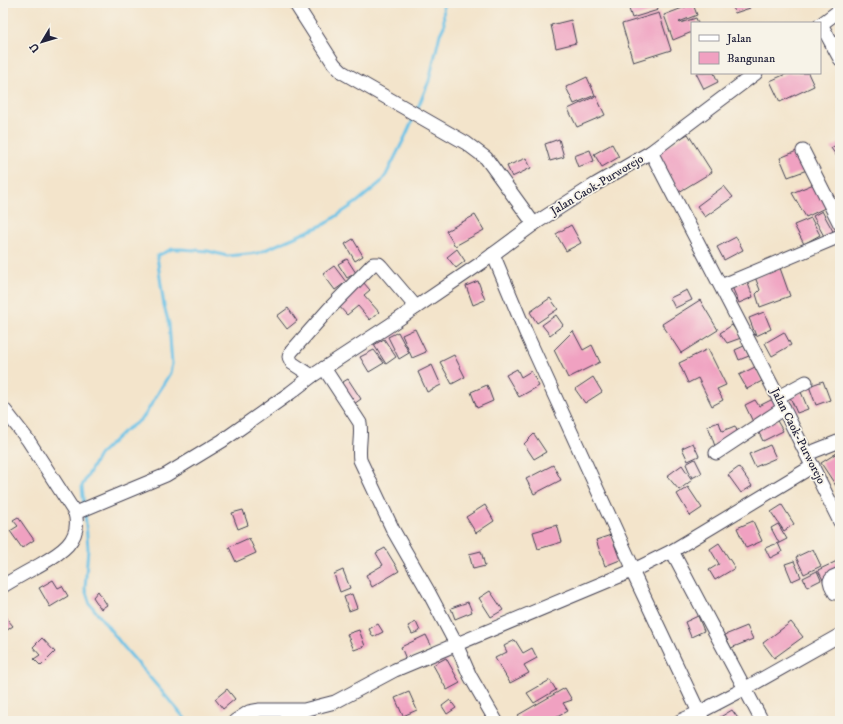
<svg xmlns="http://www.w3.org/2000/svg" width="843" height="724" font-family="'IM FELL DW Pica',serif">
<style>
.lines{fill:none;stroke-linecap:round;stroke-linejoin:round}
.stream{stroke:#6ac2e7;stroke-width:3}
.building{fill:#f0a1c1}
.minor-casing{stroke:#413f51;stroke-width:15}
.minor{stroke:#fff;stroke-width:13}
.labels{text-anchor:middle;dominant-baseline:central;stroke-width:3.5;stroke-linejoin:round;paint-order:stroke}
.street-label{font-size:12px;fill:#22223b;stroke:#f7f3e8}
</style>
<rect width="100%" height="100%" fill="#f7f3e8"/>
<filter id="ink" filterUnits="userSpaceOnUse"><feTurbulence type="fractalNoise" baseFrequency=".025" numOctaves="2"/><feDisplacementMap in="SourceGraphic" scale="8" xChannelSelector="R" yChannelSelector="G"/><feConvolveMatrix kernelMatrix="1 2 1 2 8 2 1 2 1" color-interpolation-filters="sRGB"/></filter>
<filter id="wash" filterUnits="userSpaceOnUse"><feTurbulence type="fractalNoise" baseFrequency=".012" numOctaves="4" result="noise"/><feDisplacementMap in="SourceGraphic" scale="16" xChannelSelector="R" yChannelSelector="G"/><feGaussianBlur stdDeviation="0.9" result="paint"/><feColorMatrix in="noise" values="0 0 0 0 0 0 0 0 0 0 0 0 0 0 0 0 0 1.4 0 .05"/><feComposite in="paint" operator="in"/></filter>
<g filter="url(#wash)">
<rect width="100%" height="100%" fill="#f3e4cb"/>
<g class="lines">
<g class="stream">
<polyline points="417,110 429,81 440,34 444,26 443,3"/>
<polyline points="84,506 82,486 99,455 123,432 139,421 145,415 170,373 172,364 169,324 164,306 157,256 172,249 181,249 208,251 227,256 258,253 325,224 357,202 381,182 386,175 405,137 414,117"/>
<polyline points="85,512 88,548 85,589 90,604 123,646 187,721"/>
</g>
</g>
<g id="blocks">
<g class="building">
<polygon points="627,3 656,3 658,10 632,18"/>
<polygon points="732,3 748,3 750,8 735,13"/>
<polygon points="693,4 697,15 679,22 680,23 696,18 698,23 692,23 692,32 673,40 664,15"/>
<polygon points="659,13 671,50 633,62 622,24"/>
<polygon points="571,20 576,43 556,48 551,25"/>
<polygon points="696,73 714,73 718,82 704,89"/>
<polygon points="788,73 808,73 814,86 780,102 770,81"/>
<polygon points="587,77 595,95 574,104 566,87"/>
<polygon points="596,96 605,115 577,127 568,109"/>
<polygon points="688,134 712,172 679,192 655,153"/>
<polygon points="559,139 564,157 550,161 545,144"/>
<polygon points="840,143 840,161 831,148"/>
<polygon points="612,144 619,157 602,167 594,154"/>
<polygon points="590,150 594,161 578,167 574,156"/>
<polygon points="799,150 807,170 788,177 780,158"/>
<polygon points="526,158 531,168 512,177 507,166"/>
<polygon points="816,183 827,207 806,217 792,193"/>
<polygon points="724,186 733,197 705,217 697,206"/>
<polygon points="822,211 834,233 825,238 813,216"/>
<polygon points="475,215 484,230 455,246 446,231"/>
<polygon points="811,218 820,235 804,244 794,225"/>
<polygon points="571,225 581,243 566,251 556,234"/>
<polygon points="736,237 743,250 724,260 717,247"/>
<polygon points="353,239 363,256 355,261 345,244"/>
<polygon points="457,249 465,261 456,268 447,257"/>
<polygon points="347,259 356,273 347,278 338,264"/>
<polygon points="334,266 346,282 335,290 323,274"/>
<polygon points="780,268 790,296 760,307 756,294 760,290 755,277"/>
<polygon points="478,281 485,300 473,305 466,286"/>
<polygon points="747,281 753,297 739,303 732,287"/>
<polygon points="363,282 370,290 364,295 379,312 370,320 358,306 347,315 337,304"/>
<polygon points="687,290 692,300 675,308 670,298"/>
<polygon points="550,298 558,309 537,323 530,312"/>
<polygon points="700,300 718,330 681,353 662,324"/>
<polygon points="288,308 297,321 287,329 277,316"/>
<polygon points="764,312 771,329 756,336 749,318"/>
<polygon points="556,315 563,325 550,335 542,325"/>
<polygon points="732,325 741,338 727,343 720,333"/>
<polygon points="415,329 426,352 412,358 402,335"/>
<polygon points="573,331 583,350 592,345 600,362 568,378 554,350"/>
<polygon points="398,332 409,353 399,359 388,337"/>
<polygon points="784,332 791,345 772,356 765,343"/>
<polygon points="384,339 396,357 386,364 374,345"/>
<polygon points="744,346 749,356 739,360 735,350"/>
<polygon points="708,349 726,385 717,389 723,400 712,406 698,378 688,383 679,363"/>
<polygon points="374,350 384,363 369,372 360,357"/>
<polygon points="454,355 465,377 452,384 440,362"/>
<polygon points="432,365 441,385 427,392 418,372"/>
<polygon points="755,367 762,381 747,389 739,375"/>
<polygon points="517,369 521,377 531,371 539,386 519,397 506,375"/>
<polygon points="593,377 602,392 585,403 575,389"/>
<polygon points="348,379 361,399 351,406 338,385"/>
<polygon points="823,381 830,400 816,405 809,386"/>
<polygon points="487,385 493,401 477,408 471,392"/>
<polygon points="801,392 808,409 797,413 790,397"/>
<polygon points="773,399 779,412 754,424 745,405 755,400 759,406"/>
<polygon points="776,419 783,431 763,441 757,429"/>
<polygon points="719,422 722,431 735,426 740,438 717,452 708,426"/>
<polygon points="534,434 546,452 534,459 524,444"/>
<polygon points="693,443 699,456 688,461 682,448"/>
<polygon points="770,445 776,458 755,467 749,454"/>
<polygon points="840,451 840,492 821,463"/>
<polygon points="695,459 702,473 692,478 686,464"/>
<polygon points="553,465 561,480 534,494 526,479"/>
<polygon points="682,465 692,480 679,490 667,476"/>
<polygon points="739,467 752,486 741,493 728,475"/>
<polygon points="688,487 702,508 690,516 677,494"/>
<polygon points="485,505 494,521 476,533 466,517"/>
<polygon points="782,505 794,524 784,531 771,512"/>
<polygon points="243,510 248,525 238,529 232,513"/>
<polygon points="18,517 34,540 22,548 10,531 18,526 13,520"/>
<polygon points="753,521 762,541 746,548 737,528"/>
<polygon points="778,524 787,539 779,543 771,528"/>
<polygon points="557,525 562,542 538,549 533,532"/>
<polygon points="611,535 620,560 605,566 596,540"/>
<polygon points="249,538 256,553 236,562 229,547"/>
<polygon points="719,543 735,568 715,580 709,570 719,564 710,549"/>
<polygon points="778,543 782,552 770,558 765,548"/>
<polygon points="385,548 399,571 372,587 366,575 383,565 376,553"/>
<polygon points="813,549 821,566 804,574 796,557"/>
<polygon points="481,551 485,566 473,569 469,554"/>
<polygon points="794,561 801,577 792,581 785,564"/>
<polygon points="837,561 840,567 840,576 825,584 818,570"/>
<polygon points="343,570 350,588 340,592 334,574"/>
<polygon points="817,571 821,580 807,587 803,578"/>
<polygon points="53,580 58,588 62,586 68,596 50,607 39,588"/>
<polygon points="98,591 107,605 101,609 93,597"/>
<polygon points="490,591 503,610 491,617 479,598"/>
<polygon points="352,594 357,608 349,611 344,597"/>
<polygon points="468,602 472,612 455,619 451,608"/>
<polygon points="3,614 13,626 3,633"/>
<polygon points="698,616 704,631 691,637 685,622"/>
<polygon points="416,622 420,631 412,634 408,626"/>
<polygon points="791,622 803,637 774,658 763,643"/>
<polygon points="378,624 383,632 373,637 369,629"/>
<polygon points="747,626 753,639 731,648 725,635"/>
<polygon points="359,630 365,646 354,650 347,634"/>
<polygon points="426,635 432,647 406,659 401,647"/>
<polygon points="42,638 55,652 41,666 34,659 40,655 33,647"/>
<polygon points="515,640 523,653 532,648 537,658 524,665 529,673 510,683 495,658 507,652 504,646"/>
<polygon points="446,658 460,683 447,690 433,665"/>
<polygon points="550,680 556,690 534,703 527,693"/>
<polygon points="565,688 572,700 563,703 568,711 550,721 522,721 518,715"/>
<polygon points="227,689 235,699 223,709 215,699"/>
<polygon points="409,692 417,710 403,716 395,698"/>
<polygon points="450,700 456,708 447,714 442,706"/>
<polygon points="732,710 740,721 718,721 717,719"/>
</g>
</g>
</g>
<g filter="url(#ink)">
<use href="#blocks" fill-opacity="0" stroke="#413f51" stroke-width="1"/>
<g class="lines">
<defs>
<g id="minor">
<polyline points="295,3 334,64 342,72 466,143 486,158 534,224 596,184 651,152 778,397 840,522"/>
<polyline points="821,24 840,59"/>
<polyline points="820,25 840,10"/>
<polyline points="803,151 840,224"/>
<polyline points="651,152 756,73"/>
<polyline points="493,254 526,333 634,570"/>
<polyline points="721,286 840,236"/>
<path d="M324,368L360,423C362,436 358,447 360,460L393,530L428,591L456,644L470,676L496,721"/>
<polyline points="312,376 292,363 289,357 291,352 329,309 373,264 379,264 381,266 416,307"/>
<polyline points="778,397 806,382"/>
<path d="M3,408L28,440L75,513C83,542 57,555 36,567C25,573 14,579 3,586"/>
<polyline points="716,453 784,408"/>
<polyline points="807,454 840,441"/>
<polyline points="75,513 166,475 222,441 290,393 312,376 390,325 484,261 534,224"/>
<polyline points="672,551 762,721"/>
<polyline points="632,571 703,721"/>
<polyline points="835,593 831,585 830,581 833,577 840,574"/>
<polyline points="235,721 249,712 260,710 304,710 335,702 395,670 634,570 672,551 813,466"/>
<polyline points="680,721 700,712 746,688 840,635"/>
</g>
</defs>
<use href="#minor" class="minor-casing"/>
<use href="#minor" class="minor"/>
</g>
</g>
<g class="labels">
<g class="street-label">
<text transform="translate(597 185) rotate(-31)">Jalan Caok-Purworejo</text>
<text transform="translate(798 436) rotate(63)">Jalan Caok-Purworejo</text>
</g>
</g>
<rect width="843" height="724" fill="none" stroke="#f7f3e8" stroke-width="16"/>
<rect x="691" y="22" width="130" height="52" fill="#f7f3e8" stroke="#a29fa3"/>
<rect x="699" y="35" width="20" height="6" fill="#ffffff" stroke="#a29fa3"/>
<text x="727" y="42" font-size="12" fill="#22223b">Jalan</text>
<rect x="699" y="52" width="20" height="12" fill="#f0a1c1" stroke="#a29fa3"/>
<text x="727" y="62" font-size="12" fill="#22223b">Bangunan</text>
<g transform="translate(42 42) rotate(232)" stroke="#f7f3e8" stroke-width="3" paint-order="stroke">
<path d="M0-3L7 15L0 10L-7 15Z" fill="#22223b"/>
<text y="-6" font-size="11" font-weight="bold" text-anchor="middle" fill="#22223b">U</text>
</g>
</svg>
